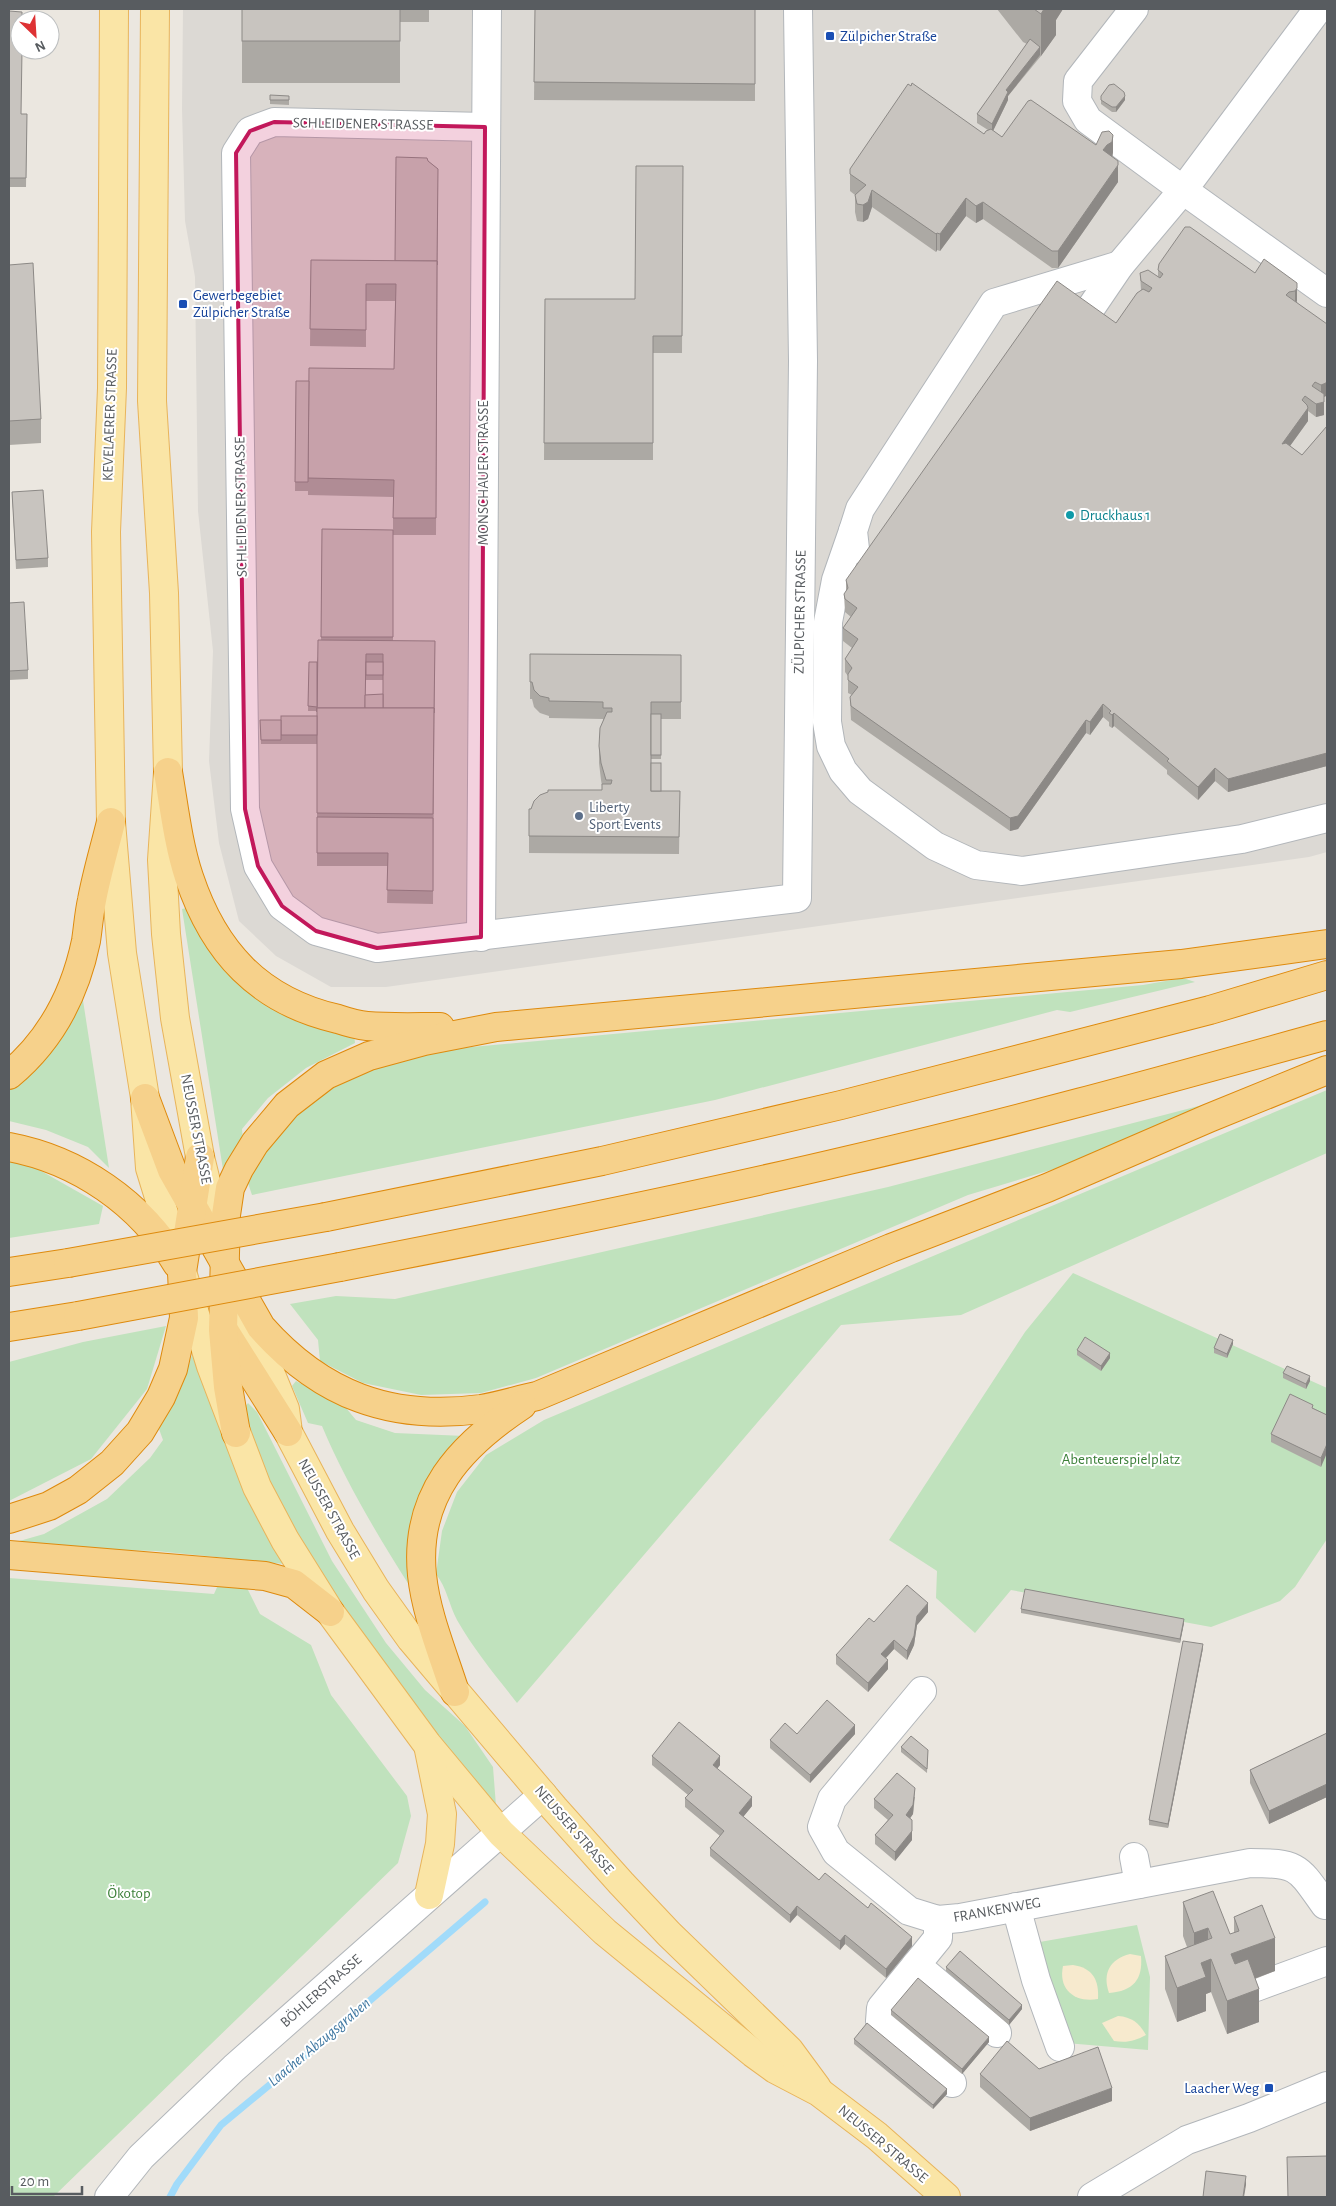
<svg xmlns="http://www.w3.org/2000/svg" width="1336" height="2206" font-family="'Alegreya Sans',sans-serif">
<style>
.industrial{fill:#dcd9d4}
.green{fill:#c0e2bd}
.sand{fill:#f7eace}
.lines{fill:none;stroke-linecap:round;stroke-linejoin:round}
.stream{stroke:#a1dbfa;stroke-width:7}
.minor-casing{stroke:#b2b6ba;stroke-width:30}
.major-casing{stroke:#e8b45b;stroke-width:30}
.highway-casing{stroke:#de8a0d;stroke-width:30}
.minor{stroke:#fff;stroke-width:28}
.major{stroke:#fae5a6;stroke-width:28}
.highway{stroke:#f6d18b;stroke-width:28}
.highway-bridge-casing{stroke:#de8a0d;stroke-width:30;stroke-linecap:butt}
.highway-bridge{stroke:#f6d18b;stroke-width:28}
.wall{fill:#aca9a4;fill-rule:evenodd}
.shaded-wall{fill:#8c8986}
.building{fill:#c8c4bf;stroke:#8c8986}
.marked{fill:#c2185b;fill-opacity:0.2;stroke:#c2185b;stroke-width:4;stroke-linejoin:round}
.transit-dot{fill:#1a4fb4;stroke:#fff;stroke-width:2}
.culture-dot{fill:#0f9aa8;stroke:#fff;stroke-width:2}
.service-dot{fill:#5c6f8a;stroke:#fff;stroke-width:2}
.labels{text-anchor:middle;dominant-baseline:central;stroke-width:4;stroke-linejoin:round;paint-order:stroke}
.transit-label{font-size:15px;fill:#164399;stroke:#fff;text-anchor:start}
.street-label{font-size:15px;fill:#585c60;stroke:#fff}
.culture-label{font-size:15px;fill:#0d838f;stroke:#fff;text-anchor:start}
.service-label{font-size:15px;fill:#4e5e75;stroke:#fff;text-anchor:start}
.park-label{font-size:15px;fill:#3b7f38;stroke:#fff}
.water-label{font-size:16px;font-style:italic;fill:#3e77a1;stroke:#fff}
</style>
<rect width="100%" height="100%" fill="#ebe7e0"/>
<polygon class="industrial" points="183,9 1327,9 1327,852 1309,857 386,987 331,987 276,956 239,921 219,843 209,761 213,651 198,511 195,277 185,221 182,109"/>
<g class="green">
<polygon points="191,907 204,936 354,1034 355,1043 306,1068 268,1098 242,1129 243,1141 224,1176 182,909"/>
<polygon points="1183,978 1195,982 1070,1012 1057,1010 715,1100 252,1195 246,1177 294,1112 327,1089 386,1062 439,1050 1143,985"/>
<polygon points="82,994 109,1168 88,1147 46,1130 9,1121 9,1086"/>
<path d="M1327,1090V1153L961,1315L841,1325L517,1703C496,1676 474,1650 457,1620C449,1605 447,1588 436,1574L442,1531L457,1492L486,1455L544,1420Z"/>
<polygon points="1237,1096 1064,1166 968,1195 536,1378 481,1393 421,1395 363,1383 320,1361 318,1340 290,1304 336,1296 395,1299 888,1187"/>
<polygon points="9,1161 27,1163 103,1206 99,1224 9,1238"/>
<polygon points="1073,1273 1327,1388 1327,1539 1295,1587 1280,1601 1211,1627 1011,1590 975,1633 936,1598 937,1571 889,1540 1025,1332"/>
<polygon points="166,1326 147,1389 91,1459 9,1501 9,1362 83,1342"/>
<polygon points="193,1352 236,1473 257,1518 285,1564 156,1551 117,1550 91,1547 9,1547 9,1544 44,1534 107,1499 150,1458 163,1440 159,1429 181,1388"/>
<path d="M296,1381L346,1408L356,1420L395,1433L465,1436L411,1588C378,1536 346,1483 322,1426L308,1423L292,1386Z"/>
<polygon points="248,1403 257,1412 332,1561 386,1643 425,1690 465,1726 493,1767 496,1806 442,1748 362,1640 297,1534 261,1468 244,1408"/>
<polygon points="9,1578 214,1594 218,1585 247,1588 260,1614 311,1645 331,1695 407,1796 411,1816 398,1863 53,2197 9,2197"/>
<polygon points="1137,1925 1150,1977 1148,2050 1066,2043 1034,1943"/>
</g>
<g class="sand">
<path d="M1130,1954L1141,1956C1143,1980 1133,1991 1109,1993C1102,1973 1110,1959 1130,1954Z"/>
<path d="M1073,1965C1093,1968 1099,1980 1098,1999C1075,2003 1058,1990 1063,1966Z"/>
<path d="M1118,2016C1132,2017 1139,2023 1146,2035C1135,2041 1127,2043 1114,2041L1102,2023Z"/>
</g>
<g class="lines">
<polyline class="stream" points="170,2197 177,2184 221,2125 325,2039 485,1902"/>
<defs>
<g id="minor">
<polyline points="1318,9 1183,190 1327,293"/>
<polyline points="485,127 274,122 250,131 236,153 245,809 258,866 282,906 316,931 377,948 797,898 803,361 798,9"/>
<polyline points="1086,315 1120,265 1183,190 1088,120 1077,101 1078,81 1134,9"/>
<polyline points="853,531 836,580 828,622 827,722 831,746 843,771 860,791 935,846 976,865 1022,871 1242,839 1327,818"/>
<polyline points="855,549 853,531 860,509 994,303 1120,265"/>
<polyline points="481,937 487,9"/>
<path d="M922,1691L832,1799L822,1827L836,1852L909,1911L938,1920L960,1918L1250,1863C1299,1863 1298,1867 1325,1905"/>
<polyline points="1134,1857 1139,1884"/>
<polyline points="1016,1907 1036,1980 1060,2047"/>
<polyline points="938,1920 938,1938 881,2008 880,2021 952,2083"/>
<polyline points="916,1965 997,2033"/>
<polyline points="1256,1987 1327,1961"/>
<polyline points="109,2197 141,2157 234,2068 543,1795"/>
<polyline points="1092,2197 1187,2140 1249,2118 1327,2086"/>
</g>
<g id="major">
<polyline points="114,9 112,388 106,532 111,822 122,953 145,1098 150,1168 211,1366 257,1487 285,1540 330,1612 427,1744 501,1833 605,1932 753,2053 775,2069 819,2092 877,2136 946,2197"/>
<polyline points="155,9 152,401 164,593 168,772 162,860 166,934 175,1018 200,1157 222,1247"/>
<polyline points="245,1311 285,1409 288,1432 340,1531 376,1590 411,1639 554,1808 621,1883 669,1934 789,2050 817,2088"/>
<polyline points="429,1750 442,1814 440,1844 429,1895"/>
</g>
<g id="highway">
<path d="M168,772C174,807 178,844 189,877C214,952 259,1001 338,1019C347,1022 357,1025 367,1026C391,1028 416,1027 440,1027"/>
<path d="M9,1075C50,1041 75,994 86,941C88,928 89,913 92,900C97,873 105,847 111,822"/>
<path d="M145,1098L172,1170L261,1327C321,1395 391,1421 481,1409C500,1406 518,1400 537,1396L891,1248L1047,1188L1209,1118L1327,1070"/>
<path d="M9,1147C78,1160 141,1203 177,1264"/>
<polyline points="326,1217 602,1161 841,1105 1210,1010 1327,975"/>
<path d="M340,1267C510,1234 680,1200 849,1160C1010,1123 1168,1079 1327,1035"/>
<polyline points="9,1272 68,1263"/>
<polyline points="9,1327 78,1316"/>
<polyline points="225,1332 288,1432"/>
<polyline points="236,1433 228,1387 223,1330 226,1215 230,1188 239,1169 255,1143 287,1105 326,1075 369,1056 424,1041 496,1027 1181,964 1327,944"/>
<polyline points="9,1519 49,1506 78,1490 112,1463 140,1432 161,1397 173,1369 184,1318 182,1272 200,1157"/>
<polyline points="9,1555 265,1576 294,1584 330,1612"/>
<path d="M455,1692C443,1654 426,1614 422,1575C414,1495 460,1446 522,1405"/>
</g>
</defs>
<use href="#minor" class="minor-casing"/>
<use href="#major" class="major-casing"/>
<use href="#highway" class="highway-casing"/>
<use href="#minor" class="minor"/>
<use href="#major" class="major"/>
<use href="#highway" class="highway"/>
<defs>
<g id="highway-bridge">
<polyline points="68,1263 326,1217"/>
<polyline points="78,1316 340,1267"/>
</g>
</defs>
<use href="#highway-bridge" class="highway-bridge-casing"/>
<use href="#highway-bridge" class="highway-bridge"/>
</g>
<g class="wall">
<polygon points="242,9 429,9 429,22 400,22 400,83 242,83"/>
<polygon points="535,9 755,9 755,101 534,100"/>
<polygon points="997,9 1063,9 1056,20 1056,35 1041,56 1008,96 1008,100 993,131 1002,137 1096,145 1113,152 1112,157 1118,182 1058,268 1052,268 983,219 976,223 966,216 940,251 937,250 936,252 872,207 868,219 863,222 857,221 855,212 855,195 850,191 850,169 984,134 988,130 977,123 977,114 1027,44 1023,42"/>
<polygon points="9,11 21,114 27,114 26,187 9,187"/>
<polygon points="289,96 289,105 270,104 270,100"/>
<polygon points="1101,96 1125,100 1116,112 1112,112 1101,104"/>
<path d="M428,161L438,169L436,535H393V641H435L433,904L387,903L388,866H317V731V744H261L260,720H281L317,716V711H308L309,662H317L321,641L322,529L393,530V497L308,495V491H295L296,381H309L394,369L395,301H366V347L310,346L311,260L395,261ZM366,680H383V694L365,695Z"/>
<polygon points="683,166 682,353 653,353 653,460 544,460 545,299 635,299"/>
<polygon points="9,265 41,419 41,443 9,445"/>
<polygon points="1158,270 1255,273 1297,283 1297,302 1326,396 1324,397 1324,415 1316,417 1308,411 1308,421 1290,446 1302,455 1327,426 1327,766 1228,792 1215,781 1198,800 1167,774 1167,770 1114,726 1112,728 1109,726 1109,722 1103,717 1090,735 1086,733 1018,829 1010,831 851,720 850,697 852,695 848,693 848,676 845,672 845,659 852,648 843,641 843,628 851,617 845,612 844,594 846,593 846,580 1116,323 1141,291 1140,273 1158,276"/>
<polygon points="12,492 48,558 48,567 16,569"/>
<polygon points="9,603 28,670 28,679 9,680"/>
<polygon points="530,654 681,655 681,719 661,719 661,759 651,759 651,791 680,791 679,854 529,853 529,809 602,790 602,786 601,780 599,763 599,746 603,722 603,719 549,718 549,716 540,713 534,707 532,699 530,699"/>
<polygon points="1233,1344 1227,1358 1214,1353 1214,1348"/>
<polygon points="1077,1350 1110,1358 1101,1371 1077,1355"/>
<polygon points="1283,1373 1310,1381 1306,1389 1283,1378"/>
<polygon points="1313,1408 1327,1415 1321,1467 1271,1442 1271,1434"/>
<polygon points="1021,1609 1184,1623 1180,1643 1021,1613"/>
<polygon points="928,1612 917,1625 914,1645 907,1660 894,1649 886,1658 888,1669 868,1692 836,1664 836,1655 874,1622"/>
<polygon points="1203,1648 1168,1828 1149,1825 1149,1820"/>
<polygon points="1327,1733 1327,1797 1269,1824 1250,1783 1250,1770"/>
<polygon points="797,1734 855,1734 810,1783 770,1748 770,1740"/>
<polygon points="901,1747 928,1750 927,1773 901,1752"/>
<polygon points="652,1756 720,1765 717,1769 752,1806 743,1817 819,1880 912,1946 886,1978 845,1944 840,1950 797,1915 790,1923 710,1856 710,1848 720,1836 685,1807 685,1798 688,1795 652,1765"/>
<polygon points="915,1797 913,1814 910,1818 912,1840 895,1861 875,1844 875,1835 888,1820 874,1808 874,1799"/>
<polygon points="1183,1902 1230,1934 1234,1933 1234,1917 1275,1971 1255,1979 1259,2022 1227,2034 1211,1992 1206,1994 1206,2011 1177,2022 1165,1989 1165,1956 1187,1947 1183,1936"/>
<polygon points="946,1967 1022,2009 1009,2025 946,1971"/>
<polygon points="891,2010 989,2042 962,2074 891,2015"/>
<polygon points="854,2039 947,2094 933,2109 854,2044"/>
<polygon points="1039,2069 1112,2101 1030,2131 980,2087 980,2074"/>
</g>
<g class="shaded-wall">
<polygon points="1044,9 1063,9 1056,20 1056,35 1041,56 1041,14"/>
<polygon points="1040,47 1040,55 1008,96 1008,100 992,133 992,124 1006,90"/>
<polygon points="1125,96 1125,100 1116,112 1116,107"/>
<polygon points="1113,135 1113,152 1112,159 1103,150"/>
<polygon points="1118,165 1118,182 1058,268 1058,251"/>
<polygon points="872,190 872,207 868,219 863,222 863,205"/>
<polygon points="966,198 966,216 940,251 940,234"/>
<polygon points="983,202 983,219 976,223 976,206"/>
<polygon points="937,233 937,250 936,252 936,234"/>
<polygon points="1297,288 1297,301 1295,304 1295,291"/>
<polygon points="1327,381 1327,394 1326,396 1321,398 1321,385"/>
<polygon points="1324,402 1324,415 1316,417 1316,404"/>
<polygon points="1308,408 1308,421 1282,457 1282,444"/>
<polygon points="1103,704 1103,717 1090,735 1090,722"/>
<polygon points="1114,713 1114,726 1112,728 1112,715"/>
<polygon points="1086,720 1086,733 1018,829 1010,831 1010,818"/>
<polygon points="1327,753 1327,766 1228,792 1228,779"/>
<polygon points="1215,768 1215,781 1198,800 1198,787"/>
<polygon points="1233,1340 1233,1344 1227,1358 1227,1354"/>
<polygon points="1110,1353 1110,1358 1101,1371 1101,1366"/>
<polygon points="1310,1376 1310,1381 1306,1389 1306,1384"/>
<polygon points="1327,1444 1327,1453 1321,1467 1321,1458"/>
<polygon points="928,1603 928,1612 917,1625 914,1645 907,1660 907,1651 917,1616"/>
<polygon points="1184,1619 1184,1623 1180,1643 1180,1639"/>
<polygon points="894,1640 894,1649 881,1663 881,1654"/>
<polygon points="1203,1644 1203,1648 1168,1828 1168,1824"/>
<polygon points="888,1660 888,1669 868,1692 868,1683"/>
<polygon points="855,1725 855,1734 810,1783 810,1775"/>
<polygon points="720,1756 720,1765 713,1774 713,1765"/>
<polygon points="1327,1784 1327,1797 1269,1824 1269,1811"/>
<polygon points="915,1788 913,1814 906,1824 906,1815"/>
<polygon points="752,1797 752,1806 739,1822 739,1813"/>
<polygon points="912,1831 912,1840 895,1861 895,1852"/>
<polygon points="797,1906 797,1915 790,1923 790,1915"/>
<polygon points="1208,1928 1208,1960 1211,1959 1211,1992 1206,1994 1206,2011 1177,2022 1177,1988 1194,1967 1194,1933"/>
<polygon points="845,1935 845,1944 840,1950 840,1941"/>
<polygon points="912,1937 912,1946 886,1978 886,1969"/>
<polygon points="1275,1938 1275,1971 1232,1987 1231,1954"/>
<polygon points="1259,1989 1259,2022 1227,2034 1227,2001"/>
<polygon points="1022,2005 1022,2009 1009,2025 1009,2020"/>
<polygon points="989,2037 989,2042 962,2074 962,2069"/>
<polygon points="1112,2088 1112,2101 1030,2131 1030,2118"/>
<polygon points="947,2089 947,2094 933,2109 933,2105"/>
<polygon points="1246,2176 1246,2185 1244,2197 1243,2197"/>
</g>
<g class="building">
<rect x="242" y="9" width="158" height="32"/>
<polygon points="535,9 755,9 755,84 534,82"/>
<polygon points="1034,9 1044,9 1041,14"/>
<polygon points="9,11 22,12 22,20 20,20 20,50 22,50 21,114 27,114 26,178 9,178"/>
<polygon points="1030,39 1040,47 1006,90 1008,92 992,124 977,114"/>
<polygon points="912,83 984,134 986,131 991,129 1002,137 1028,101 1031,100 1096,145 1102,132 1109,131 1113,135 1112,142 1107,145 1103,150 1118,161 1118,165 1058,251 1052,251 983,202 976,206 966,198 940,234 937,233 936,234 872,190 868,202 863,205 857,204 855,195 866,185 850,174 850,169 908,84 911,86"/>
<polygon points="1114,84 1124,92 1125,96 1116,107 1112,107 1101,100 1101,96 1109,85"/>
<polygon points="270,95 289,96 289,100 270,100"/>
<polygon points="396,157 427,158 428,161 438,169 437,265 437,261 395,261"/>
<polygon points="636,166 683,166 682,336 653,336 653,443 544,443 545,299 635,299"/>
<polygon points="1185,227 1190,227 1255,273 1264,259 1297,283 1297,288 1295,291 1289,292 1286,295 1327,324 1327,381 1326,383 1321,385 1315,382 1312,386 1324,394 1324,402 1316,404 1305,396 1302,400 1307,405 1308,408 1282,444 1286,443 1302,455 1327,426 1327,753 1228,779 1215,768 1198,787 1167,761 1169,759 1114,713 1112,715 1109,713 1111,711 1103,704 1090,722 1086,720 1018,816 1010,818 851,706 850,697 858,687 848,680 848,674 852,668 845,659 858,639 843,628 857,608 845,599 844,594 848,588 846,580 1057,281 1116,323 1137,293 1143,289 1149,292 1152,288 1141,281 1140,273 1148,270 1160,278 1163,274 1158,270 1159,264"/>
<polygon points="311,260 437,261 436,518 393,518 394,480 308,478 309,368 394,369 396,284 366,284 366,330 310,329"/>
<polygon points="33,263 41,419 9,421 9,265"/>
<polygon points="296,381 309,381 308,482 295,482"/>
<polygon points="43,490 48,558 16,560 12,492"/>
<polygon points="322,529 393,530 393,637 321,637"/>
<polygon points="24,602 28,670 9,671 9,603"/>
<polygon points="318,640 435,641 434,713 434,708 383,708 383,654 366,654 365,708 317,708 317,712"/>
<polygon points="530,654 681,655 681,702 651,702 651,791 680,791 679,837 529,836 529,809 531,809 534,801 540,795 548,792 548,790 602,790 602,784 611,784 612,780 606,780 601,763 599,746 600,728 607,712 612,712 612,708 603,708 603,702 549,701 549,698 540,696 534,690 532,682 530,682"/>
<polygon points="309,662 317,662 317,707 308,706"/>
<rect x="366" y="662" width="17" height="13"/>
<polygon points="383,694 383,708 365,708 365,695"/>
<polygon points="317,708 434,708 433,814 317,813"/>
<rect x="651" y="714" width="10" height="41"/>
<rect x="281" y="716" width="36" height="19"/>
<polygon points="260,720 281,720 281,740 261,740"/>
<rect x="651" y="763" width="10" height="28"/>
<polygon points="317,817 433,818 433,891 387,890 388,853 317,853"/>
<polygon points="1220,1334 1233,1340 1227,1354 1214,1348"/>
<polygon points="1085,1337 1110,1353 1101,1366 1077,1350"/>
<polygon points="1287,1366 1310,1376 1306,1384 1283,1373"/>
<polygon points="1290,1394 1313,1405 1312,1408 1327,1415 1327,1444 1321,1458 1271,1434"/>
<polygon points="907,1585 928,1603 917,1616 914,1636 907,1651 894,1640 881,1654 888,1660 868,1683 836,1655 869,1618 874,1622"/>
<polygon points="1025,1589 1184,1619 1180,1639 1021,1609"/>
<polygon points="1183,1641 1203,1644 1168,1824 1149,1820"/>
<polygon points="827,1700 855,1725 810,1775 770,1740 785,1723 797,1734"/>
<polygon points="679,1722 720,1756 713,1765 752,1797 739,1813 819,1880 825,1873 868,1908 871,1903 912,1937 886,1969 845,1935 840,1941 797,1906 790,1915 710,1848 724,1831 685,1798 693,1790 652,1756"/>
<polygon points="1327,1733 1327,1784 1269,1811 1250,1770"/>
<polygon points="911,1736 928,1750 927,1769 901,1747"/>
<polygon points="897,1773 915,1788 913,1805 906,1815 912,1820 912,1831 895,1852 875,1835 893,1815 874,1799"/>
<polygon points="1213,1891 1230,1934 1239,1931 1234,1917 1262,1905 1275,1938 1231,1954 1235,1964 1248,1959 1259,1989 1227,2001 1211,1959 1201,1963 1206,1977 1177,1988 1165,1956 1212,1938 1208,1928 1194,1933 1183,1902"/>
<polygon points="960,1951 1022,2005 1009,2020 946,1967"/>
<polygon points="918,1978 989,2037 962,2069 891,2010"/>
<polygon points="867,2023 947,2089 933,2105 854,2039"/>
<polygon points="1007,2041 1039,2069 1098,2047 1112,2088 1030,2118 980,2074"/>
<polygon points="1327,2156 1327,2197 1288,2197 1287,2157"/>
<polygon points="1206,2171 1246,2176 1243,2197 1203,2197"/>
</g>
<path class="marked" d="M274,122L485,127L481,937L377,948L316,931L282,906L258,866L245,809L236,153L250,131Z"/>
<g class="transit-dot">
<rect x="825" y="31" width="10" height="10" rx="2.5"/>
<rect x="178" y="299" width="10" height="10" rx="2.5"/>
<rect x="1264" y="2083" width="10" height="10" rx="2.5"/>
</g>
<circle class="culture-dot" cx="1070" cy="515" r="5"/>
<circle class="service-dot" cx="579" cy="816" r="5"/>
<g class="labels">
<g class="transit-label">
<text x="840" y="36">Zülpicher Straße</text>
<text x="193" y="295">Gewerbegebiet<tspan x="193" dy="17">Zülpicher Straße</tspan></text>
<text x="1259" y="2088" text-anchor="end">Laacher Weg</text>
</g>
<g class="street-label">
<text transform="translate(363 124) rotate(1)">SCHLEIDENER STRASSE</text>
<text transform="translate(110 415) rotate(-88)">KEVELAERER STRASSE</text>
<text transform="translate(483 473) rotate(-90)">MONSCHAUER STRASSE</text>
<text transform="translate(241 507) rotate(-91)">SCHLEIDENER STRASSE</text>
<text transform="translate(800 612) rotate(-89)">ZÜLPICHER STRASSE</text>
<text transform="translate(196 1129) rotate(79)">NEUSSER STRASSE</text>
<text transform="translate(329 1509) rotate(61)">NEUSSER STRASSE</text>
<text transform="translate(574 1830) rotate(49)">NEUSSER STRASSE</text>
<text transform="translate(997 1910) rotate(-10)">FRANKENWEG</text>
<text transform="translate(321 1991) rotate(-41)">BÖHLERSTRASSE</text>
<text transform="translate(883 2144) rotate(40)">NEUSSER STRASSE</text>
</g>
<g class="culture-label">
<text x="1080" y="515">Druckhaus 1</text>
</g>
<g class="service-label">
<text x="589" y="807">Liberty<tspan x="589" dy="17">Sport Events</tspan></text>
</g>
<g class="park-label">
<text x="1121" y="1459">Abenteuerspielplatz</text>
<text x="129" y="1893">Ökotop</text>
</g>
<g class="water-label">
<text transform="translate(319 2042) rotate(-40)">Laacher Abzugsgraben</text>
</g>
</g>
<rect width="1336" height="2206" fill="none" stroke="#585c60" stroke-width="20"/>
<g transform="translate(35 35) rotate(155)"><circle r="24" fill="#ffffff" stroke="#bcbebf"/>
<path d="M0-4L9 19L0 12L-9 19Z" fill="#de3234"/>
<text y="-8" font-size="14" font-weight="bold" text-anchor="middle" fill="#585c60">N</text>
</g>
<path d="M12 2186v8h70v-8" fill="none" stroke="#585c60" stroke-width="2.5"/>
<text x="20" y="2186" font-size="15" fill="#585c60" stroke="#ffffff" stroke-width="4" paint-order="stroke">20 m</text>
</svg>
